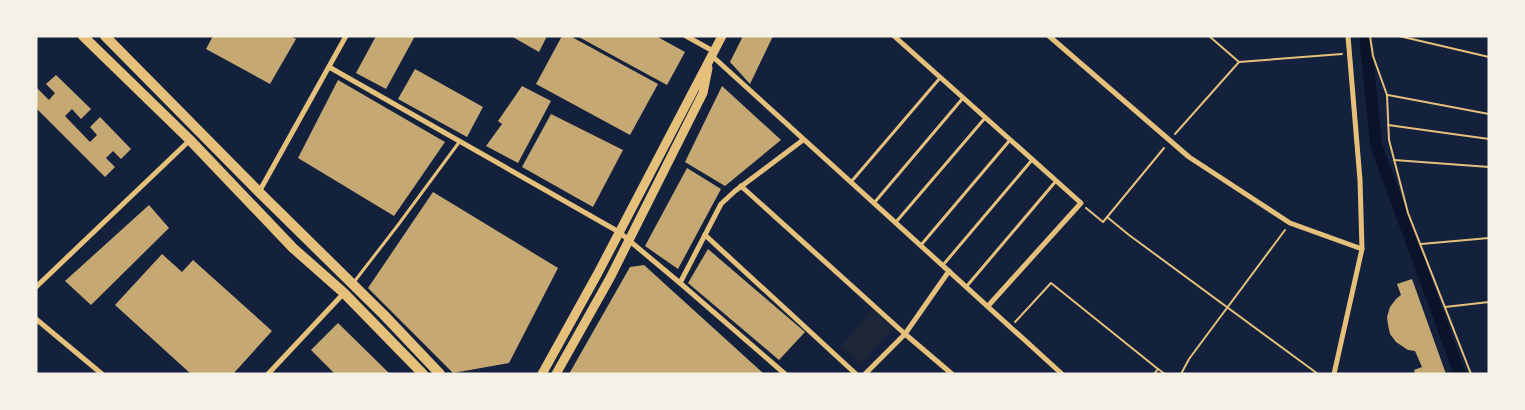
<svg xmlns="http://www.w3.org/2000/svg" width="1525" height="410" font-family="'PT Sans Narrow',sans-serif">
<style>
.green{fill:#1d2539}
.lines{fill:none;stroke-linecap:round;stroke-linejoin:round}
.canal{stroke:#0b132b;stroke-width:12}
.building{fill:#c6a872}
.path{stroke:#e5c07b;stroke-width:2}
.service{stroke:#e5c07b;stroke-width:3}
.minor{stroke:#e5c07b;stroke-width:5}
.secondary{stroke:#e5c07b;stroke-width:9}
.primary{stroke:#e5c07b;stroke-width:10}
</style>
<rect width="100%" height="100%" fill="#14213d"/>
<polygon class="green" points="875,307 896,325 861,364 841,346"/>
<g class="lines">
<polyline class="canal" points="1365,36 1376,145 1460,374"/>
</g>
<g class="building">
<polygon points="213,36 290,36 296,39 270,84 206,49"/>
<polygon points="376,36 415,36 386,89 356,73"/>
<polygon points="511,36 547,36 539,52"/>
<polygon points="562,36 570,36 658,84 630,135 536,84"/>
<polygon points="577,36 656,36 685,52 667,85"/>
<polygon points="743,36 773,36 750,84 730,62"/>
<polygon points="415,69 483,107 467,137 398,99"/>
<polygon points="56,75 91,109 81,119 72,109 65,116 90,142 97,135 90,127 100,117 131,149 121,159 113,151 106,158 115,167 105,177 36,108 36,87 49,100 55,93 46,84"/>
<polygon points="338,80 445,142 394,216 298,158"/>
<polygon points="522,86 551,101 518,163 486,146 502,124 498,121"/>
<polygon points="722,86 781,140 725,186 685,162"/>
<polygon points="551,114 623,150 593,207 522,167"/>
<polygon points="687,168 721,189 678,269 645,246"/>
<polygon points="433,192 558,268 509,363 453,373 368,288"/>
<polygon points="149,205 169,228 91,305 65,281"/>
<polygon points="708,249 805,332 779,360 688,283"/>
<polygon points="162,254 182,272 193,260 272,331 233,374 191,374 115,305"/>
<polygon points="644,265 764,374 569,374 630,267"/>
<polygon points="1412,279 1446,374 1415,374 1414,370 1422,367 1415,351 1408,350 1396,342 1390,334 1388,325 1387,317 1390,307 1396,299 1401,295 1397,284"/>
<polygon points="338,323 390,374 335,374 311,350"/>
</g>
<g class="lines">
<g class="path">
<polyline points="1209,36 1239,62"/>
<polyline points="1370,36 1373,56 1387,95 1389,140 1408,213 1471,374"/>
<polyline points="1399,36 1489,57"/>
<polyline points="1388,95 1489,114"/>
<polyline points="1388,125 1489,139"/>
<polyline points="1175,134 1239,62 1342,54"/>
<polyline points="1394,160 1489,167"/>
<polyline points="1086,208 1103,222 1164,148"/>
<polyline points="1107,217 1129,235 1318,374"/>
<polyline points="1421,244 1489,238"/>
<polyline points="1445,307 1489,302"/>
<polyline points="1015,322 1051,283 1158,369"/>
<polyline points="1154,374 1158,369 1165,374"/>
<polyline points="1181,374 1189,359 1285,230"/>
</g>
<g class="service">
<polyline points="851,182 940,78"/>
<polyline points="874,203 963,98"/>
<polyline points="896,222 985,118"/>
<polyline points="921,245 1010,140"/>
<polyline points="943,265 1032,160"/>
<polyline points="354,282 398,225 460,141"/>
<polyline points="966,287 1056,181"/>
</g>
<g class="minor">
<polyline points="686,36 713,51"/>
<polyline points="894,36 1081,203 988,306"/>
<polyline points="1049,36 1189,157 1290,223 1362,249"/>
<polyline points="711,55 1062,374"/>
<polyline points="329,67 619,232 680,283 785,374"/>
<polyline points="741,186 905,334 952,374"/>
<polyline points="259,192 346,36"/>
<polyline points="705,235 856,374"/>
<polyline points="680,283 721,204 735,191 803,140"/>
<polyline points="36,287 190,140"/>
<polyline points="36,319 102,374"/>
<polyline points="268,374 344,293"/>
<polyline points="865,374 905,334 949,271"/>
<polyline points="1334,374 1362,249 1360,180 1348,36"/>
</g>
<g class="secondary">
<polyline points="542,374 598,273 722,36"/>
<polyline points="556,374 610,278 703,93 708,68"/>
</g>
<g class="primary">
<polyline points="83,36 190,140 293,248 344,293 423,374"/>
<polyline points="105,36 259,192 384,315 440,374"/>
</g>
</g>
<rect width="1525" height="410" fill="none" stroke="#f6f1e7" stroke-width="75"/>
</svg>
